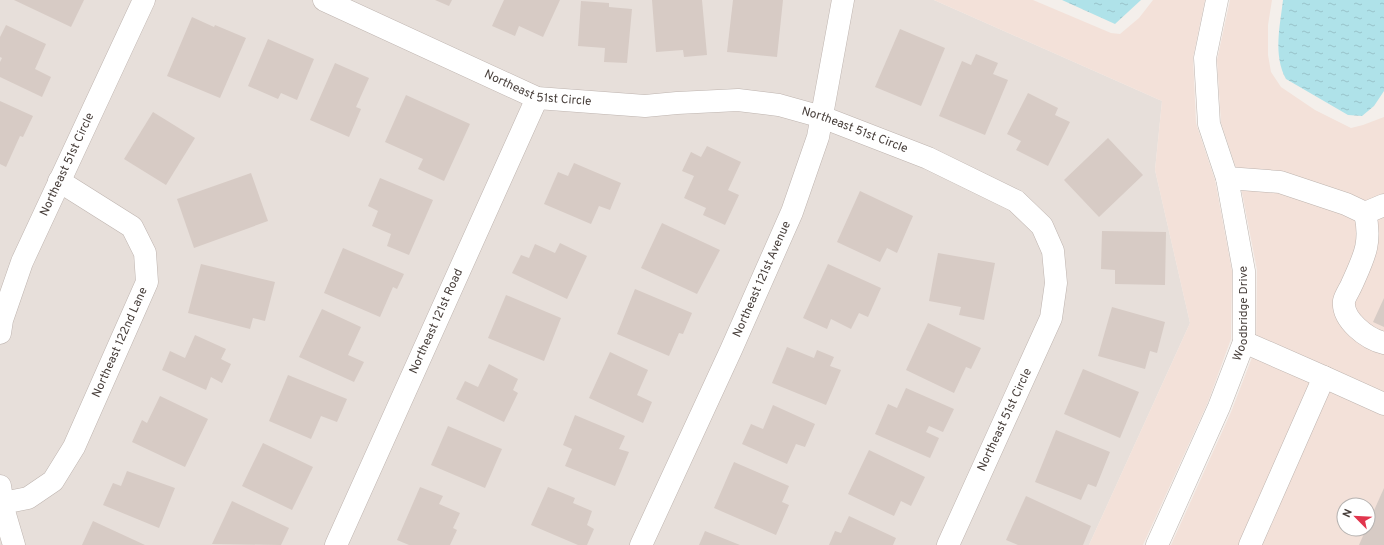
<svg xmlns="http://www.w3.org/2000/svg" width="1384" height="545" font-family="Overpass,sans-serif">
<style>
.residential{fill:#e7dfda}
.commercial{fill:#f3e1d9;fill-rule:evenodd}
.water{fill:url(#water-ripples)}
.building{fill:#d7cbc5}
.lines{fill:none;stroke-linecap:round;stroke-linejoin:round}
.minor-casing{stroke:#beb4af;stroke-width:23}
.minor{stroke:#fff;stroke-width:22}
.labels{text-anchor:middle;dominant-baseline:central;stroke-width:3;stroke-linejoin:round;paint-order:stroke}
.street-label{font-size:12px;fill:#473e3a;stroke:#fff}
</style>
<defs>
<pattern id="water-ripples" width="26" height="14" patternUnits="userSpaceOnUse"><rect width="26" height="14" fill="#afe2e9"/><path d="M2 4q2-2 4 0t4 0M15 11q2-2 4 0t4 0" fill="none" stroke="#98c3c9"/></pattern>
</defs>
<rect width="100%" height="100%" fill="#f4efeb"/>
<polygon class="residential" points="0,0 934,0 1162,101 1155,170 1190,323 1089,545 0,545"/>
<g class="commercial">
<polygon points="934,0 1033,0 1111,33 1120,34 1139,18 1153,0 1205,0 1193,58 1196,123 1215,180 1232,271 1231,339 1208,402 1143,545 1089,545 1190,323 1155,170 1162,101"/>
<path d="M1230,0H1272L1268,25V55L1271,72L1281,87L1315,110L1351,128L1363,125L1384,117V545H1171L1231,412L1256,347L1257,270L1239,177L1221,123L1217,60ZM1344,505H1368V529H1344Z"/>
</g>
<g class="water">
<polygon points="1062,0 1141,0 1115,24"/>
<path d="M1283,0H1384V91L1374,106L1362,116L1348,115L1286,79C1273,55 1280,26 1283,0Z"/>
</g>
<g class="building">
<polygon points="14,0 84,0 71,27"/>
<polygon points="435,0 452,0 449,6"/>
<polygon points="504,0 560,0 543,37 519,26 515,36 492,26"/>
<polygon points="652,0 702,0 707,55 684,57 683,50 656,52"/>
<polygon points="733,0 783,0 777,57 727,52"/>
<polygon points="581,1 609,3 609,7 632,9 627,63 604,62 605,48 578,46"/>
<polygon points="192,17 214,27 215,25 246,38 220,98 167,76"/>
<polygon points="6,25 46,44 35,69 51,77 42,97 0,77 0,62 2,58 0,57 0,37"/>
<polygon points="900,29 945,48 921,106 875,87"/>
<polygon points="268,39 314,59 297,100 281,93 278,99 248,86"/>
<polygon points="976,54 998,63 993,74 1008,80 985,135 939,116 962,61 971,65"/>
<polygon points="335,63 369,78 356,107 361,109 349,137 310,120"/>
<polygon points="1028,93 1058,108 1055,115 1070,122 1048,166 1016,150 1021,141 1007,134"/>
<polygon points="406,95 470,124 444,181 418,169 423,159 385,142"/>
<polygon points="0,101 33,116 23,137 20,136 6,167 0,164"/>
<polygon points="153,112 195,138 166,185 124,159"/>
<polygon points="1108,138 1143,175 1099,217 1064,180"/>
<polygon points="707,146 741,162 728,190 739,195 725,225 703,215 706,208 684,198 694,176 682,171 691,152 701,157"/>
<polygon points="574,163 621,183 610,210 599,206 591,224 544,204 558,172 568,176"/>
<polygon points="251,173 268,221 194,248 177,199"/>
<polygon points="380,178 433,200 409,255 387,246 391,234 372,226 378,211 368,206"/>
<polygon points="860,191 913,216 897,253 887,248 880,262 837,242"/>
<polygon points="662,223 720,250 697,294 641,268"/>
<polygon points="1102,231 1166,232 1165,285 1115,284 1115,270 1101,269"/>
<polygon points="560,243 587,256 567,299 512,273 521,255 529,258 535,244 555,253"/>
<polygon points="343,248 404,274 397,289 393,287 380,317 324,293"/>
<polygon points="938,253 995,263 984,320 959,315 961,307 929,301"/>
<polygon points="201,264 275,282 265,321 253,318 250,329 188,313"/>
<polygon points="828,264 881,288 868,317 859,313 851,329 831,319 827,329 803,318"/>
<polygon points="635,289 692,313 683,334 679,333 669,356 617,334"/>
<polygon points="506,295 561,318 544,361 488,338"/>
<polygon points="1384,298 1384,327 1373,322"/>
<polygon points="1112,307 1165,322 1157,353 1150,351 1145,369 1098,356"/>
<polygon points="322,309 361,327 348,355 364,362 354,382 299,357"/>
<polygon points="928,323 981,348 971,369 966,367 954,393 906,370"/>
<polygon points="195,335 226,349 221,359 231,364 222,383 211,377 206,390 162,370 170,351 185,358"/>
<polygon points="787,347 814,358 817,350 834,357 830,366 841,370 826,405 772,383"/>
<polygon points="610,352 648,370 637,395 652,402 643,423 589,398"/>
<polygon points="489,364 518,379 513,390 518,393 504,422 456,399 465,381 478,387"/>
<polygon points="1083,369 1139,392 1120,438 1064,414"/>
<polygon points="288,375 347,399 337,422 321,416 311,439 269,421"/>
<polygon points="906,388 954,409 943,432 929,426 926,432 939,438 930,458 875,434 888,404 897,408"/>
<polygon points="160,396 208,419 185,467 132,442 142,420 147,423"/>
<polygon points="773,405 815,424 805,447 796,444 787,464 742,444 751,424 763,429"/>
<polygon points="575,415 625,436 619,449 629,452 615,486 565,466 572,449 563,445"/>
<polygon points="448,426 502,449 485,488 431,465"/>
<polygon points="1056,430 1110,452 1096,487 1088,484 1081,500 1035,482"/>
<polygon points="263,443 313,467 292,510 242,486"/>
<polygon points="869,450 925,477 911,506 901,501 894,516 848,494"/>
<polygon points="734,462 789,486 782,502 789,505 776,535 714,508"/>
<polygon points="127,471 175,488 159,528 103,505 113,483 121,486"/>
<polygon points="420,487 443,496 439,504 460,513 453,528 457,530 450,545 409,545 397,540"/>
<polygon points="548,487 575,498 573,503 592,511 587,525 594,529 587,545 578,545 531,525"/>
<polygon points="1384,488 1384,545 1359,545 1366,529 1368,529 1368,524"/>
<polygon points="1026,496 1091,526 1083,545 1018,545 1006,540"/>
<polygon points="232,501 289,528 281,545 212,544"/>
<polygon points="849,516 896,538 893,545 829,545 835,531 841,533"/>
<polygon points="93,521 145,545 82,545"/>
<polygon points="705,531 740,545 699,545"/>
</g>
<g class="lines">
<defs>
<g id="minor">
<path id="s1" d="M324,0L537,98L645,106L677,103L738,100L779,105L822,117L928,158L1016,201L1042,226L1053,251L1056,283L1051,318L948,545"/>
<polyline points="1227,178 1280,182 1346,204 1365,213 1384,205"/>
<path d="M1365,213C1372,243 1364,257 1352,284C1350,289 1345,296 1344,301C1342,320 1367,339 1384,343"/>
<path id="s2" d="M0,333L2,320L22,262L144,0"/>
<polyline points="1244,342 1324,377 1250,545"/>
<polyline points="1324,377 1384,404"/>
<polyline points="0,486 4,511 14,545"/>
<path id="s3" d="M3,503L28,498L53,481L74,447L147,282L145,253L132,227L59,181"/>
<path id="s4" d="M336,545L537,98"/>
<path id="s5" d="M641,545L731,350L792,212L818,137L843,0"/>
<path id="s6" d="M1157,545L1219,407L1244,342V271L1227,178L1209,124L1205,58L1217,0"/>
</g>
</defs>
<use href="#minor" class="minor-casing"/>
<use href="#minor" class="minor"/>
</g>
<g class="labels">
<g class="street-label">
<text stroke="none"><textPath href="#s1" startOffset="233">Northeast 51st Circle</textPath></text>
<text stroke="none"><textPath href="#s1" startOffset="557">Northeast 51st Circle</textPath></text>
<text stroke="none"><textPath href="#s2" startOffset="182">Northeast 51st Circle</textPath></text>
<text stroke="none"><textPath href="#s5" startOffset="292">Northeast 121st Avenue</textPath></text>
<text stroke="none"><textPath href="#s6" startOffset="249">Woodbridge Drive</textPath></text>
<text stroke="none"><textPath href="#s4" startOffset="245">Northeast 121st Road</textPath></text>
<text stroke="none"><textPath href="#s3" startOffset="210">Northeast 122nd Lane</textPath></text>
<text transform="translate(1005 420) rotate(-65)">Northeast 51st Circle</text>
</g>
</g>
<g transform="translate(1356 517) rotate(294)"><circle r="19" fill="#ffffff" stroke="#b5b2b0"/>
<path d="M0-3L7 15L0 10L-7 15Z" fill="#e1354d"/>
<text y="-6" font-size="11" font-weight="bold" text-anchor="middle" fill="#473e3a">N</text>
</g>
</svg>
